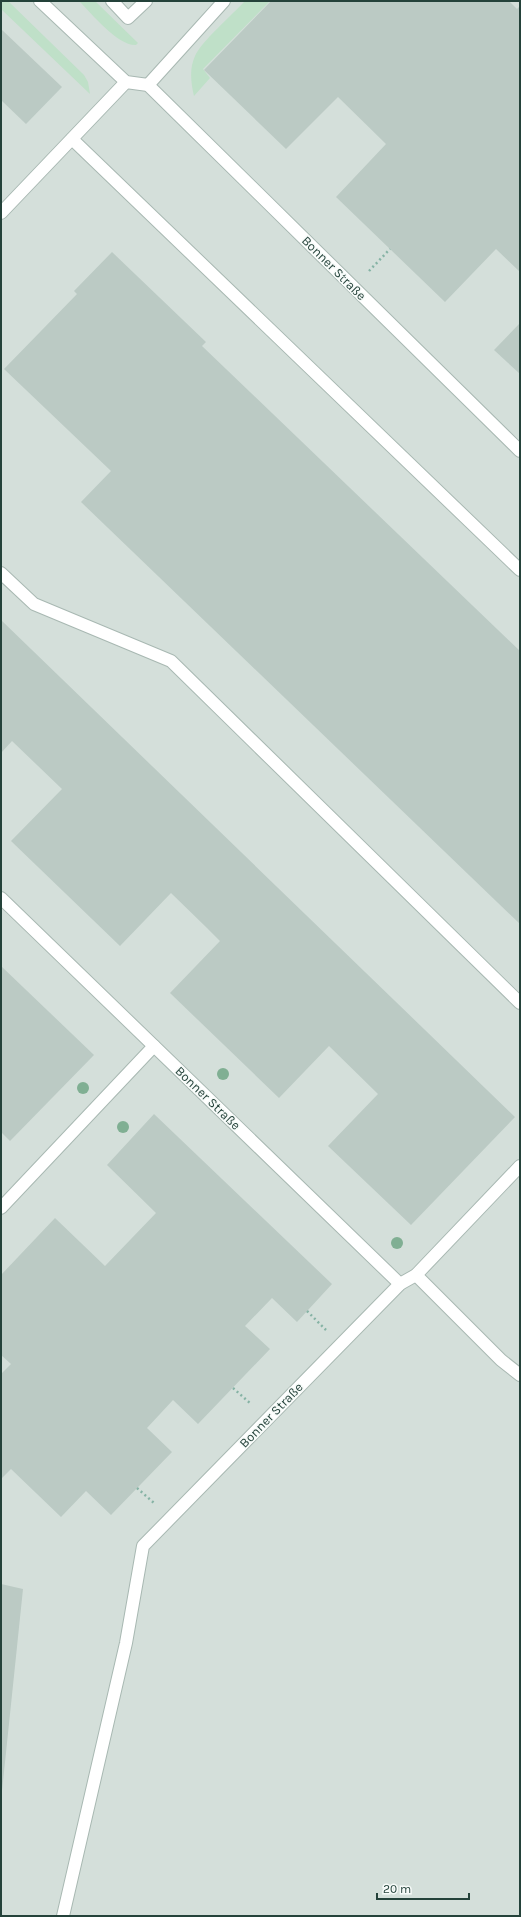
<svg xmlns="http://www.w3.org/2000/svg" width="521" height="1917" font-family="Karla,sans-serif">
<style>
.built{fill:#d4dfda}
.green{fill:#bfe0c8}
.building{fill:#bbcac4}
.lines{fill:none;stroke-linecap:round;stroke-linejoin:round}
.lane-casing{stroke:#a8b8b2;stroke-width:14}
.path{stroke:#86b3a5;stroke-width:2.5;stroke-dasharray:2 3;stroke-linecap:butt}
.lane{stroke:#fff;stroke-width:12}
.tree{fill:#80af93}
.labels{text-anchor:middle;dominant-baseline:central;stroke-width:3;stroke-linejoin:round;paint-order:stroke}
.street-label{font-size:13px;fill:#24423a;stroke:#f7fbf9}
</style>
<rect width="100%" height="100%" fill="#e6efeb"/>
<rect class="built" x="1" y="1" width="519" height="1915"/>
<g class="green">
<polygon points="1,1 8,1 84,75 88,82 90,94 1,9"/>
<path d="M79,1H95L138,43L136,45C118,46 92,14 79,1Z"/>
<path d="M245,1H270L203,69L210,78L194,96C191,83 189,69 195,56C201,42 233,14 245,1Z"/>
</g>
<g class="building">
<polygon points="271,1 509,1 517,9 520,6 520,272 496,249 445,302 336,197 386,144 338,97 286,149 204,70"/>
<polygon points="1,29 62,87 26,124 1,100"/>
<polygon points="112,252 206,342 202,346 520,651 520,924 81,502 111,471 4,369 77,294 74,291"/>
<polygon points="520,323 520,374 494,350"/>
<polygon points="1,620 515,1117 411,1225 328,1146 378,1094 329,1046 279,1098 170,993 220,941 207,928 171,893 120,946 11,841 62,789 12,741 1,753"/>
<polygon points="1,966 94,1055 10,1141 1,1132"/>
<polygon points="154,1114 332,1284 297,1322 272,1298 245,1326 270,1349 198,1424 173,1400 147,1428 172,1452 111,1515 86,1491 61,1517 11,1469 1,1479 1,1374 11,1364 1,1355 1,1275 55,1218 105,1266 156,1213 107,1165"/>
<polygon points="1,1584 23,1589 2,1791 1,1791"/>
</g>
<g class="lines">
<defs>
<g id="lane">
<polyline points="40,1 126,82 148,85 520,451"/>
<polyline points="112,1 128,18 146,1"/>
<polyline points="148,85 224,1"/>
<polyline points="72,139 520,570"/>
<polyline points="1,213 126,82"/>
<polyline points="1,573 34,604 171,661 520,1003"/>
<polyline points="1,898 400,1284"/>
<polyline points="1,1208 154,1046"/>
<polyline points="416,1275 501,1360 520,1375"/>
<polyline points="63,1916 126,1643 143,1546 400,1284 416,1275 520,1166"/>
</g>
</defs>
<use href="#lane" class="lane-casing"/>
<g class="path">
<polyline points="369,271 390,249"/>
<polyline points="307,1311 326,1330"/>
<polyline points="233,1388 251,1404"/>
<polyline points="137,1488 154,1503"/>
</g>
<use href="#lane" class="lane"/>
</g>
<g class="tree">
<circle cx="223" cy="1074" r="6"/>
<circle cx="83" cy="1088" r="6"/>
<circle cx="123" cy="1127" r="6"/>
<circle cx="397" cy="1243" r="6"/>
</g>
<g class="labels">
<g class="street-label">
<text transform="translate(334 268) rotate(45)">Bonner Straße</text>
<text transform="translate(208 1098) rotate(44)">Bonner Straße</text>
<text transform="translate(271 1415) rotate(-46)">Bonner Straße</text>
</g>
</g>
<rect width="521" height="1917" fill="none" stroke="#24423a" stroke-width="4"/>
<path d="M377 1893v6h92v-6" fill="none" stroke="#24423a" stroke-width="2"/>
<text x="383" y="1893" font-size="12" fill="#24423a" stroke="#f7fbf9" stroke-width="3" paint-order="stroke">20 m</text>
</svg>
